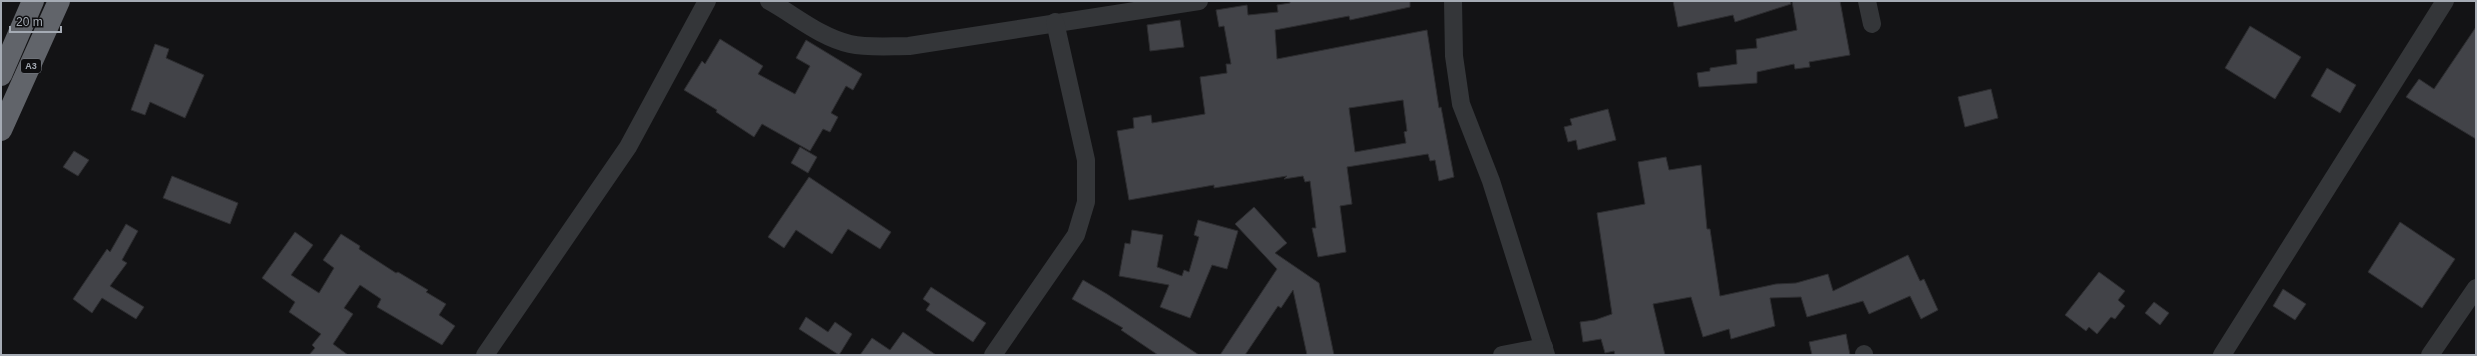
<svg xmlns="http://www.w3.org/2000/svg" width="2477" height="356" font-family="Helvetica,sans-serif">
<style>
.building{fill:#424348;stroke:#2d2d30;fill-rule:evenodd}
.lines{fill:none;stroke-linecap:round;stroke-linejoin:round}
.minor{stroke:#343639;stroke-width:18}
.highway{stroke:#61646a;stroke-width:22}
.labels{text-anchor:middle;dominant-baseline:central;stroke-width:4;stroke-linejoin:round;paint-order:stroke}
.shield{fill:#0e0e10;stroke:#787c83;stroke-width:1}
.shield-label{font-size:9px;font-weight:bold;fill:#a5abb4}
</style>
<rect width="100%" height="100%" fill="#131315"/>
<g class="building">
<path d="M1290,1H1410V7L1350,20L1349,16L1275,30L1277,59L1427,30L1439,108L1441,107L1454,177L1439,181L1435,160L1430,161L1428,154L1347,167L1352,204L1340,206L1346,252L1318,257L1312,228H1316L1310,181L1305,182L1303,176L1284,179L1287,176L1214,188V185L1129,200L1117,131L1134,128L1133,118L1151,115L1152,123L1205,114L1200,77L1227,73L1226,64H1231L1224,26L1219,27L1216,10L1247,5L1248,15L1278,12L1277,5L1290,3ZM1403,100L1407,131L1404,132L1406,143L1355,152L1349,108Z"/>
<polygon points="1673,1 1790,1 1791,4 1735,22 1733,15 1678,27"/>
<polygon points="1792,1 1840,1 1850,55 1809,62 1810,67 1795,69 1794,64 1757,72 1757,83 1699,87 1697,73 1710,71 1710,68 1737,64 1736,50 1757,48 1756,39 1797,30"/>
<polygon points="1180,20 1184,47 1150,51 1147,25"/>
<polygon points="2250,26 2301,57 2275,99 2225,68"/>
<polygon points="2476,27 2476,139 2406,97 2419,79 2434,89"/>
<polygon points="720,39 763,66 758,74 795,94 810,66 796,58 806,40 862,74 853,90 846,86 831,113 838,117 830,132 823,129 810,151 762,124 754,137 716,112 717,110 684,90 702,61 705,64"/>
<polygon points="155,44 169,49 166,58 204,75 185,118 150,102 145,115 131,110"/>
<polygon points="2327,68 2356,85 2340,113 2311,96"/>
<polygon points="1991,89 1998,118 1965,127 1958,97"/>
<polygon points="1608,109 1616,140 1578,150 1576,140 1568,142 1564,127 1572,125 1570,119"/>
<polygon points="800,147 817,157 808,173 791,163"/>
<polygon points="74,151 89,160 78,176 63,167"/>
<polygon points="1666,157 1669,170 1701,165 1707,229 1710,229 1720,296 1776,284 1796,283 1828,274 1833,291 1908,255 1920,281 1924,279 1938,310 1921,319 1910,296 1869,314 1863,301 1807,317 1801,297 1770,298 1775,326 1731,339 1729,329 1703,337 1691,297 1653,304 1665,355 1615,355 1614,351 1605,353 1601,339 1583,342 1580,322 1595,320 1612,314 1597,213 1645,204 1638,162"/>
<polygon points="172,176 238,203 230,224 163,198"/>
<polygon points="809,177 891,232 880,249 848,229 832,254 796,230 784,248 768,237"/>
<polygon points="1254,207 1287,243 1275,253 1319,283 1334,355 1307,355 1293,290 1281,308 1278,306 1245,355 1220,355 1277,269 1235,224"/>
<polygon points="1198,220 1238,231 1227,269 1212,265 1190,318 1160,307 1169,285 1119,276 1125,243 1130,244 1132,230 1163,235 1157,267 1182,276 1184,270 1189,272 1199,237 1194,235"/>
<polygon points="2400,222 2455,259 2422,308 2368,272"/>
<polygon points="126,224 138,231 122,260 127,263 110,286 144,307 136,319 102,298 92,313 73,299 107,249 110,252"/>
<polygon points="295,232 313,245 291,275 319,293 334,268 323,260 341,234 360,246 359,249 396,273 398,272 428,290 426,292 446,304 439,315 455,326 442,345 377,307 381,299 360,285 344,308 353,314 333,344 348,355 309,355 315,348 312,345 321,334 289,312 295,302 262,278"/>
<polygon points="2099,272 2125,291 2118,300 2125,306 2115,319 2111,317 2097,334 2089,327 2086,331 2065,315"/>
<polygon points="1083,280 1107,294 1199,355 1158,355 1121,330 1123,328 1072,299"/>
<polygon points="931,287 986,323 973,342 926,310 930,304 923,299"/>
<polygon points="2283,289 2306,304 2295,320 2273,306"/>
<polygon points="2154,302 2169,313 2160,325 2145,313"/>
<polygon points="806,317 828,332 835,322 852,334 839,355 799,329"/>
<polygon points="903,332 936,355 860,355 872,338 890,350"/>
<polygon points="1846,334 1850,355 1812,355 1809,342"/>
</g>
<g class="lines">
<g class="minor">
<path d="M769,1C796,16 820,37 850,44C869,48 890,46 909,46L1199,1"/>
<polyline points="1453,1 1454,56 1461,104 1491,181 1546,355"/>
<polyline points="1867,1 1872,24"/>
<polyline points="1864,354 1864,355"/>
<polyline points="485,355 628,147 707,1"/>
<polyline points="993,355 1076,235 1086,202 1086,160 1055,22"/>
<polyline points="1502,355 1544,347"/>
<polyline points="2222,355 2445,1"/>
<polyline points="2430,355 2476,288"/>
</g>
<g class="highway">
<polyline points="1,75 33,1"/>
<polyline points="1,130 59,1"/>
</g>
</g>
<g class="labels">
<rect class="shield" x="21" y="59" width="20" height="14" rx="3"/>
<g class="shield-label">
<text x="31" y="66">A3</text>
</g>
</g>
<rect width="2477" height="356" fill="none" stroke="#a5abb4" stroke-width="4"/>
<path d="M10 26v6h51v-6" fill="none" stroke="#a5abb4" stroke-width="2"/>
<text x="16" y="26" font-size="12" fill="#a5abb4" stroke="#0e0e10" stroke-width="3" paint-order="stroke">20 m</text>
</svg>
